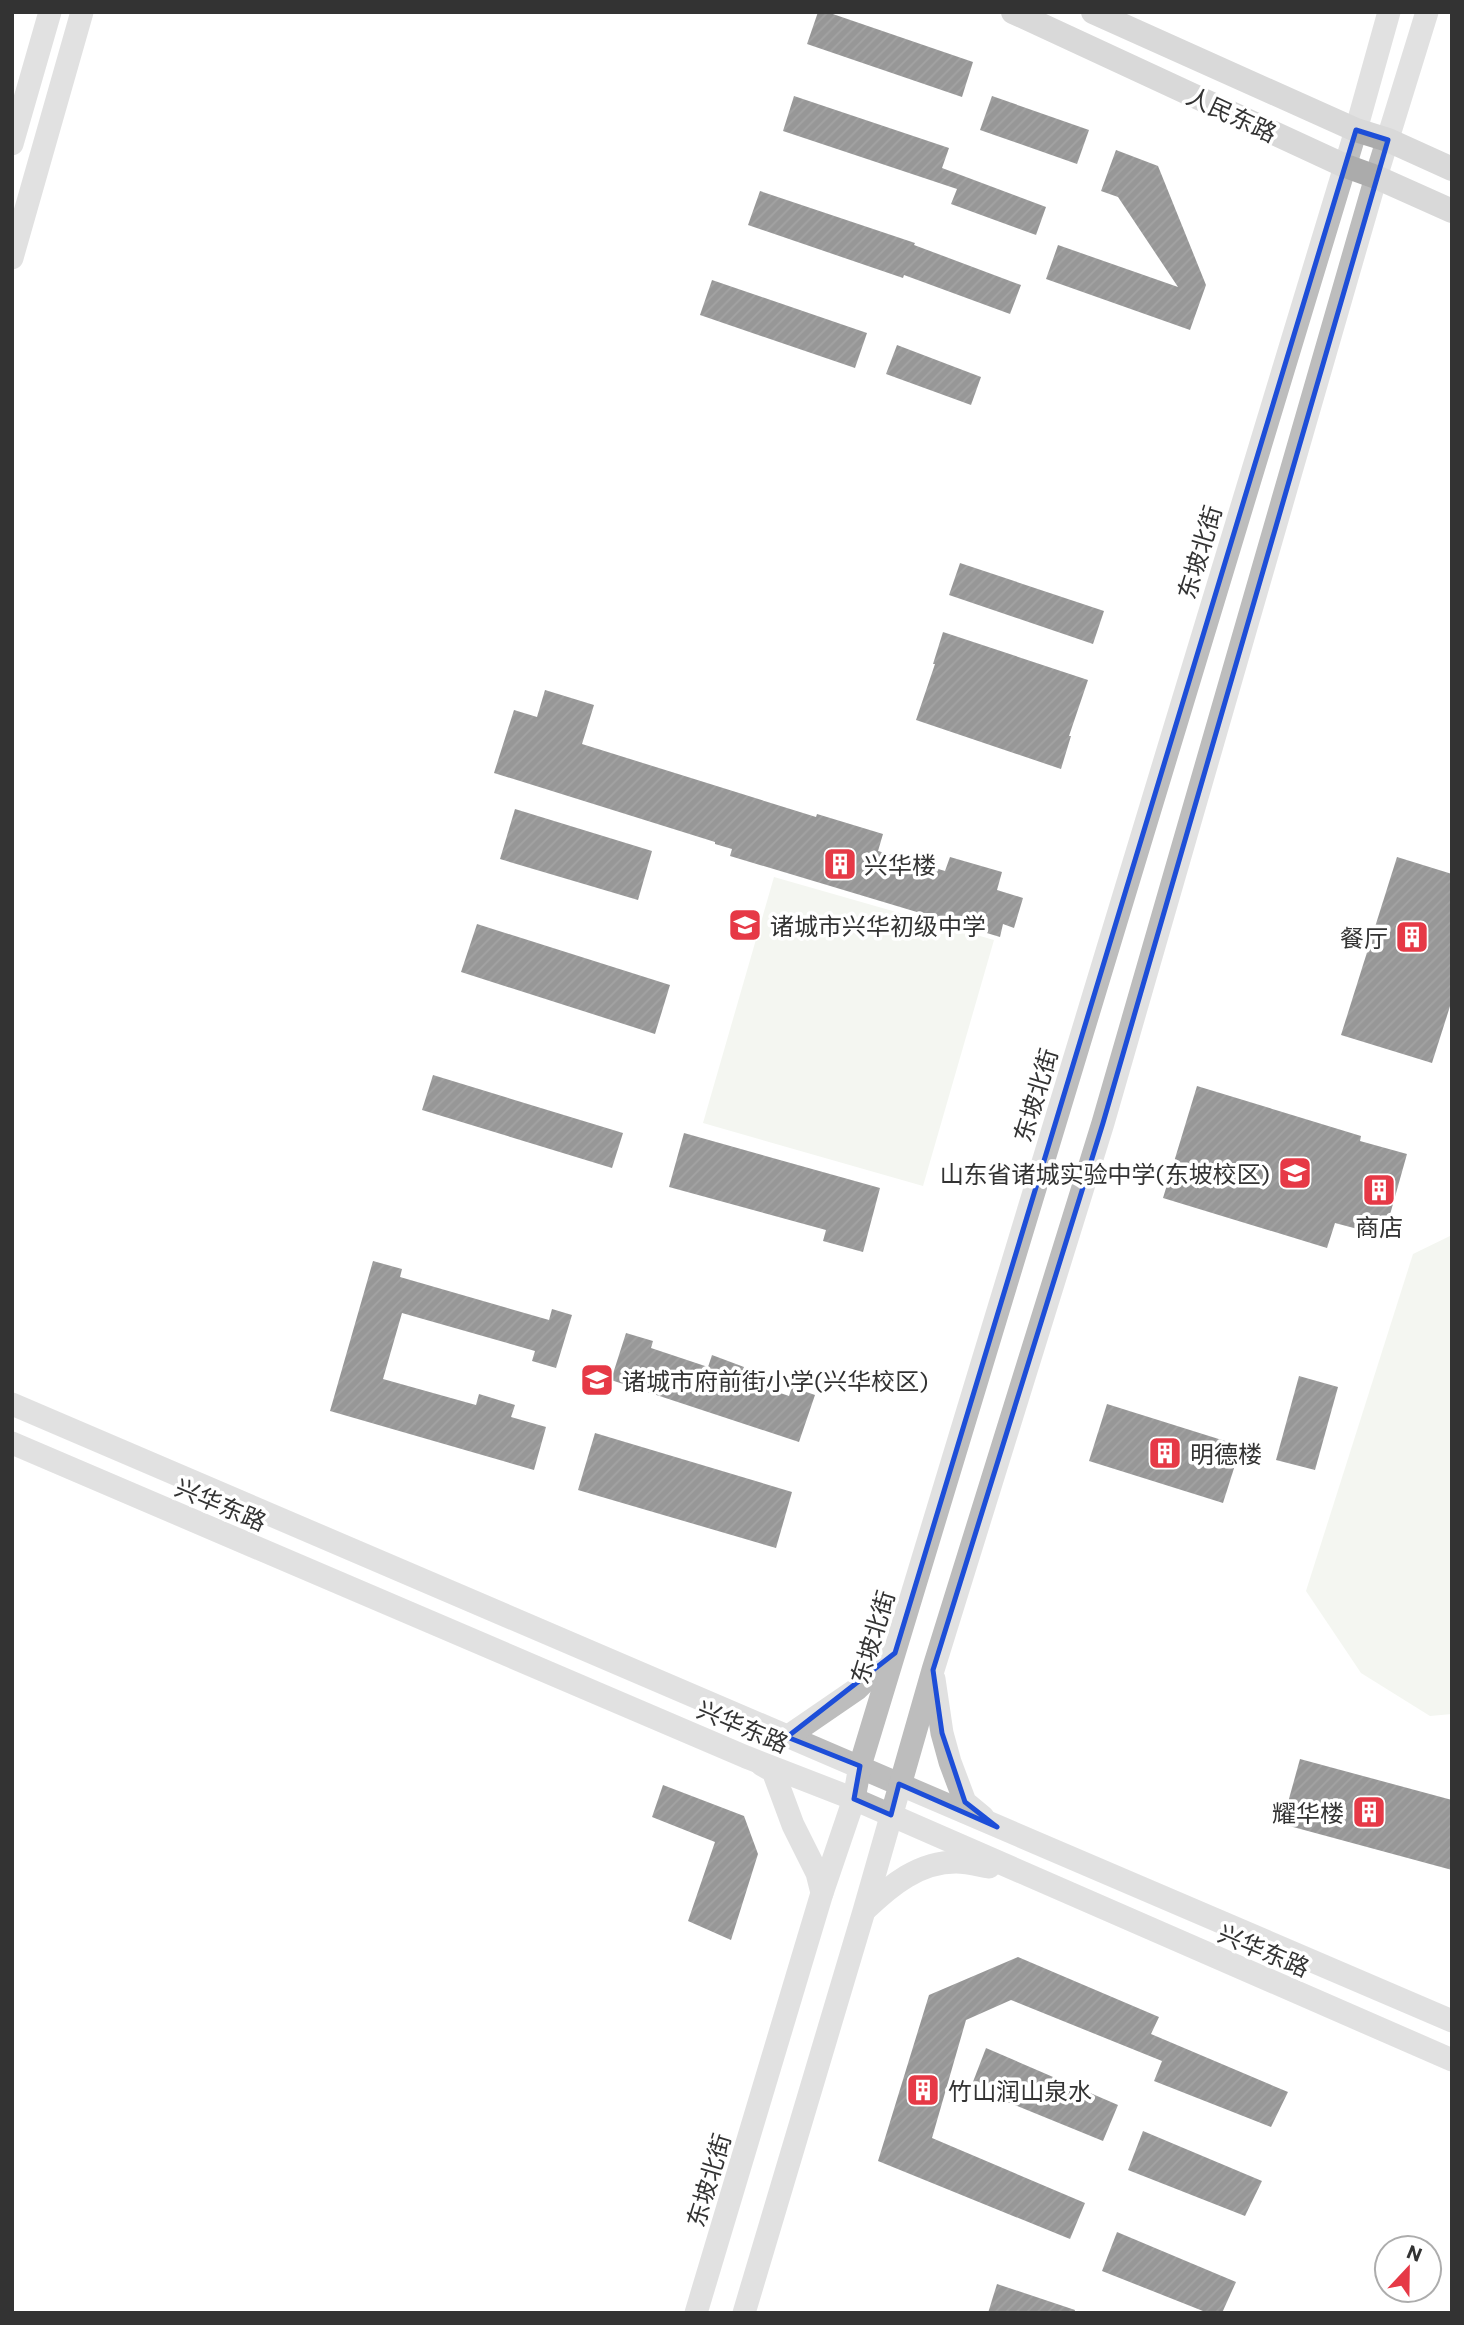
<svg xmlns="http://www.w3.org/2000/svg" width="1464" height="2325" font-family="Commissioner,'Noto Sans SC',sans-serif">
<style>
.garden{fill:#e6ecdf}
.building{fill:url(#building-hatch)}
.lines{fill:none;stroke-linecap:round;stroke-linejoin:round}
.secondary{stroke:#bdbdbd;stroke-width:23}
.primary{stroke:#ababab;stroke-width:24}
.marked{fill:none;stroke:#1d4ed8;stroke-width:5;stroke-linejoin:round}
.labels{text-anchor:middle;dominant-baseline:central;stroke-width:7;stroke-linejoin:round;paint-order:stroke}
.street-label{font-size:24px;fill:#333;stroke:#fff}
.poi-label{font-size:24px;fill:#333;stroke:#fff;text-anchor:start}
</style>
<defs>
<pattern id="building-hatch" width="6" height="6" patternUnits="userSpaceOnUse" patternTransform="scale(1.75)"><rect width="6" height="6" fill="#1a1a1a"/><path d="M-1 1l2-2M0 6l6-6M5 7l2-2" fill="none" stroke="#333"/></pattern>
</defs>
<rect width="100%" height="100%" fill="#fff"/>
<g class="garden">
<polygon points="774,877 994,940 923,1186 703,1123"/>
<polygon points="1452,1235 1452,1714 1430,1716 1361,1673 1306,1591 1413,1254"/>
</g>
<g class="building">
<polygon points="818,12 827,12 973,62 962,97 807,44"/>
<polygon points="794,96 949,148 942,168 1046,207 1036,235 951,204 957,189 783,131"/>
<polygon points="992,96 1089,130 1077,164 980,130"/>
<polygon points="1116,150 1158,166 1206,285 1190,330 1046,279 1058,245 1178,287 1118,197 1101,191"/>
<polygon points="760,191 915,243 914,245 1021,285 1010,314 904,275 903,278 748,225"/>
<polygon points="712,280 867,333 855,368 700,315"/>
<polygon points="897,345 981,377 971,405 886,374"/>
<polygon points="960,563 1104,611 1093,644 949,595"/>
<polygon points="943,632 1088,680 1069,736 1071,736 1061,769 916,720 935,664 933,664"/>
<polygon points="545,690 594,705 582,744 816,817 817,814 883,834 878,851 945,871 950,857 1002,872 997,890 1023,898 1014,928 1003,924 1000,937 730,856 732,849 715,844 715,842 494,773 514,710 537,717"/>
<polygon points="515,809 652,851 638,900 500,859"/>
<polygon points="1397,857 1452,874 1452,1000 1432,1063 1341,1035"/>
<polygon points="477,924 670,985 655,1034 461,972"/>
<polygon points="433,1075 623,1133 612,1168 422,1110"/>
<polygon points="1197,1086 1361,1136 1360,1141 1407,1154 1384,1236 1335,1223 1327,1248 1163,1198"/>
<polygon points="684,1133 880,1188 863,1252 823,1241 826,1230 669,1187"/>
<polygon points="373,1261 402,1269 400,1277 549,1320 552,1309 572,1315 556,1368 532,1361 535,1351 402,1313 383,1379 476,1405 479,1394 515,1405 511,1417 546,1427 534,1470 330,1411"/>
<polygon points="626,1333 653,1341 651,1348 708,1367 712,1355 744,1367 740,1379 789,1396 792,1387 815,1395 799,1442 611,1380"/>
<polygon points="1299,1376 1338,1387 1315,1470 1276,1460"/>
<polygon points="1107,1404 1241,1446 1223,1503 1089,1461"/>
<polygon points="595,1433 792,1492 776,1548 578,1490"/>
<polygon points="1300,1759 1452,1800 1452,1870 1282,1824"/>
<polygon points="663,1785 744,1816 758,1854 731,1940 688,1921 715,1842 652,1817"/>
<polygon points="1018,1957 1159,2017 1151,2034 1288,2092 1271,2127 1154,2081 1162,2061 1011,2000 966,2020 932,2138 1085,2203 1070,2239 878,2161 929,1995"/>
<polygon points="986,2048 1118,2105 1103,2141 971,2087"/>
<polygon points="1143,2131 1262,2181 1245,2216 1128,2170"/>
<polygon points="1117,2232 1236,2282 1222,2313 1208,2313 1102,2271"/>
<polygon points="997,2284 1075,2310 1074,2313 988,2313"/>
</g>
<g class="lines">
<g class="secondary">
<polyline points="12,144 50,12"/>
<polyline points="12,258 82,12"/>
<polyline points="12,1404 1452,2021"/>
<polyline points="12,1443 746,1757 854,1799 1452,2060"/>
<polyline points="934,1679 942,1733 950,1762 965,1802 983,1817"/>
<polyline points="787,1737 857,1689 892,1655"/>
<polyline points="762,1765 773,1771 793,1825 817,1873 822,1893"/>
<path d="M866,1909C891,1885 919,1862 956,1862C967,1862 978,1865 989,1867"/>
<polyline points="696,2313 822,1893 854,1799 860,1766 1356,130 1389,12"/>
<polyline points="744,2313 864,1911 933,1670 1103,1123 1376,177 1427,12"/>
</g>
<g class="primary">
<polyline points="1013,12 1343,165 1376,177 1452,211"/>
<polyline points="1093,12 1356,130 1388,140 1452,169"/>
</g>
</g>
<path d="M0 0H1464V2325H0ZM1356,130L1388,140L1103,1123L933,1670L942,1733L965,1802L997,1827L899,1784L891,1815L854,1799L860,1766L787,1737L895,1653Z" fill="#fff" fill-opacity=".55" fill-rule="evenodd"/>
<path class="marked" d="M1356,130L1388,140L1103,1123L933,1670L942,1733L965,1802L997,1827L899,1784L891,1815L854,1799L860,1766L787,1737L895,1653Z"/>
<defs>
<symbol id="building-square" viewBox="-11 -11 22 22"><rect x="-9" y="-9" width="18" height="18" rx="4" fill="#e63946" stroke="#fff"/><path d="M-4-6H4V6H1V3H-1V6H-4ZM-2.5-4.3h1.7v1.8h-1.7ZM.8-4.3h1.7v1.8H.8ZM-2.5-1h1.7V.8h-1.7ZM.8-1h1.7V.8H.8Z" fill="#fff"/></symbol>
<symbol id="school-square" viewBox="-11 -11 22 22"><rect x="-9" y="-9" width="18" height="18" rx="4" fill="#e63946" stroke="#fff"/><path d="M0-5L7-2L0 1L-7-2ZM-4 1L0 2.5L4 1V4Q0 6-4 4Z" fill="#fff"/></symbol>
</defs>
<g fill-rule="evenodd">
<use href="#building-square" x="821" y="845" width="38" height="38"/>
<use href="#school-square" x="726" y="906" width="38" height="38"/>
<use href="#building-square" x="1393" y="918" width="38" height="38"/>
<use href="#school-square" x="1276" y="1154" width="38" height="38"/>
<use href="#building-square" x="1360" y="1171" width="38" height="38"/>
<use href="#school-square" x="578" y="1361" width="38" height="38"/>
<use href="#building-square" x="1146" y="1434" width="38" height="38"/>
<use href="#building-square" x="1350" y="1793" width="38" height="38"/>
<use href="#building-square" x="904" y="2071" width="38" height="38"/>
</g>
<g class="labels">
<g class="street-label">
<text transform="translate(1232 114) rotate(25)">人民东路</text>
<text transform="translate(1199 552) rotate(-73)">东坡北街</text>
<text transform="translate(1035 1095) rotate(-73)">东坡北街</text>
<text transform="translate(221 1504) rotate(23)">兴华东路</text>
<text transform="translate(872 1637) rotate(-73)">东坡北街</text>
<text transform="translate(743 1726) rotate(23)">兴华东路</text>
<text transform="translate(1264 1950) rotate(23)">兴华东路</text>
<text transform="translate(708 2180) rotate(-73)">东坡北街</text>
</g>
<g class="poi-label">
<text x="864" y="864">兴华楼</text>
<text x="770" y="925">诸城市兴华初级中学</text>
<text x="1388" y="937" text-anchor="end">餐厅</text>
<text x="1270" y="1173" text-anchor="end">山东省诸城实验中学(东坡校区)</text>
<text x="1379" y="1226" text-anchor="middle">商店</text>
<text x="622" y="1380">诸城市府前街小学(兴华校区)</text>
<text x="1190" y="1453">明德楼</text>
<text x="1344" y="1812" text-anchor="end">耀华楼</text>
<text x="948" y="2090">竹山润山泉水</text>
</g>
</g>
<rect width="1464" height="2325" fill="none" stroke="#333333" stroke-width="28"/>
<g transform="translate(1408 2269) rotate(22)"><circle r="33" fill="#ffffff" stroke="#adadad" stroke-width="2"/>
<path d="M0-5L12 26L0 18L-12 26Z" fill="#e63946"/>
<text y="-10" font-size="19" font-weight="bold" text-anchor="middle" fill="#333333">N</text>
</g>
</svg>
